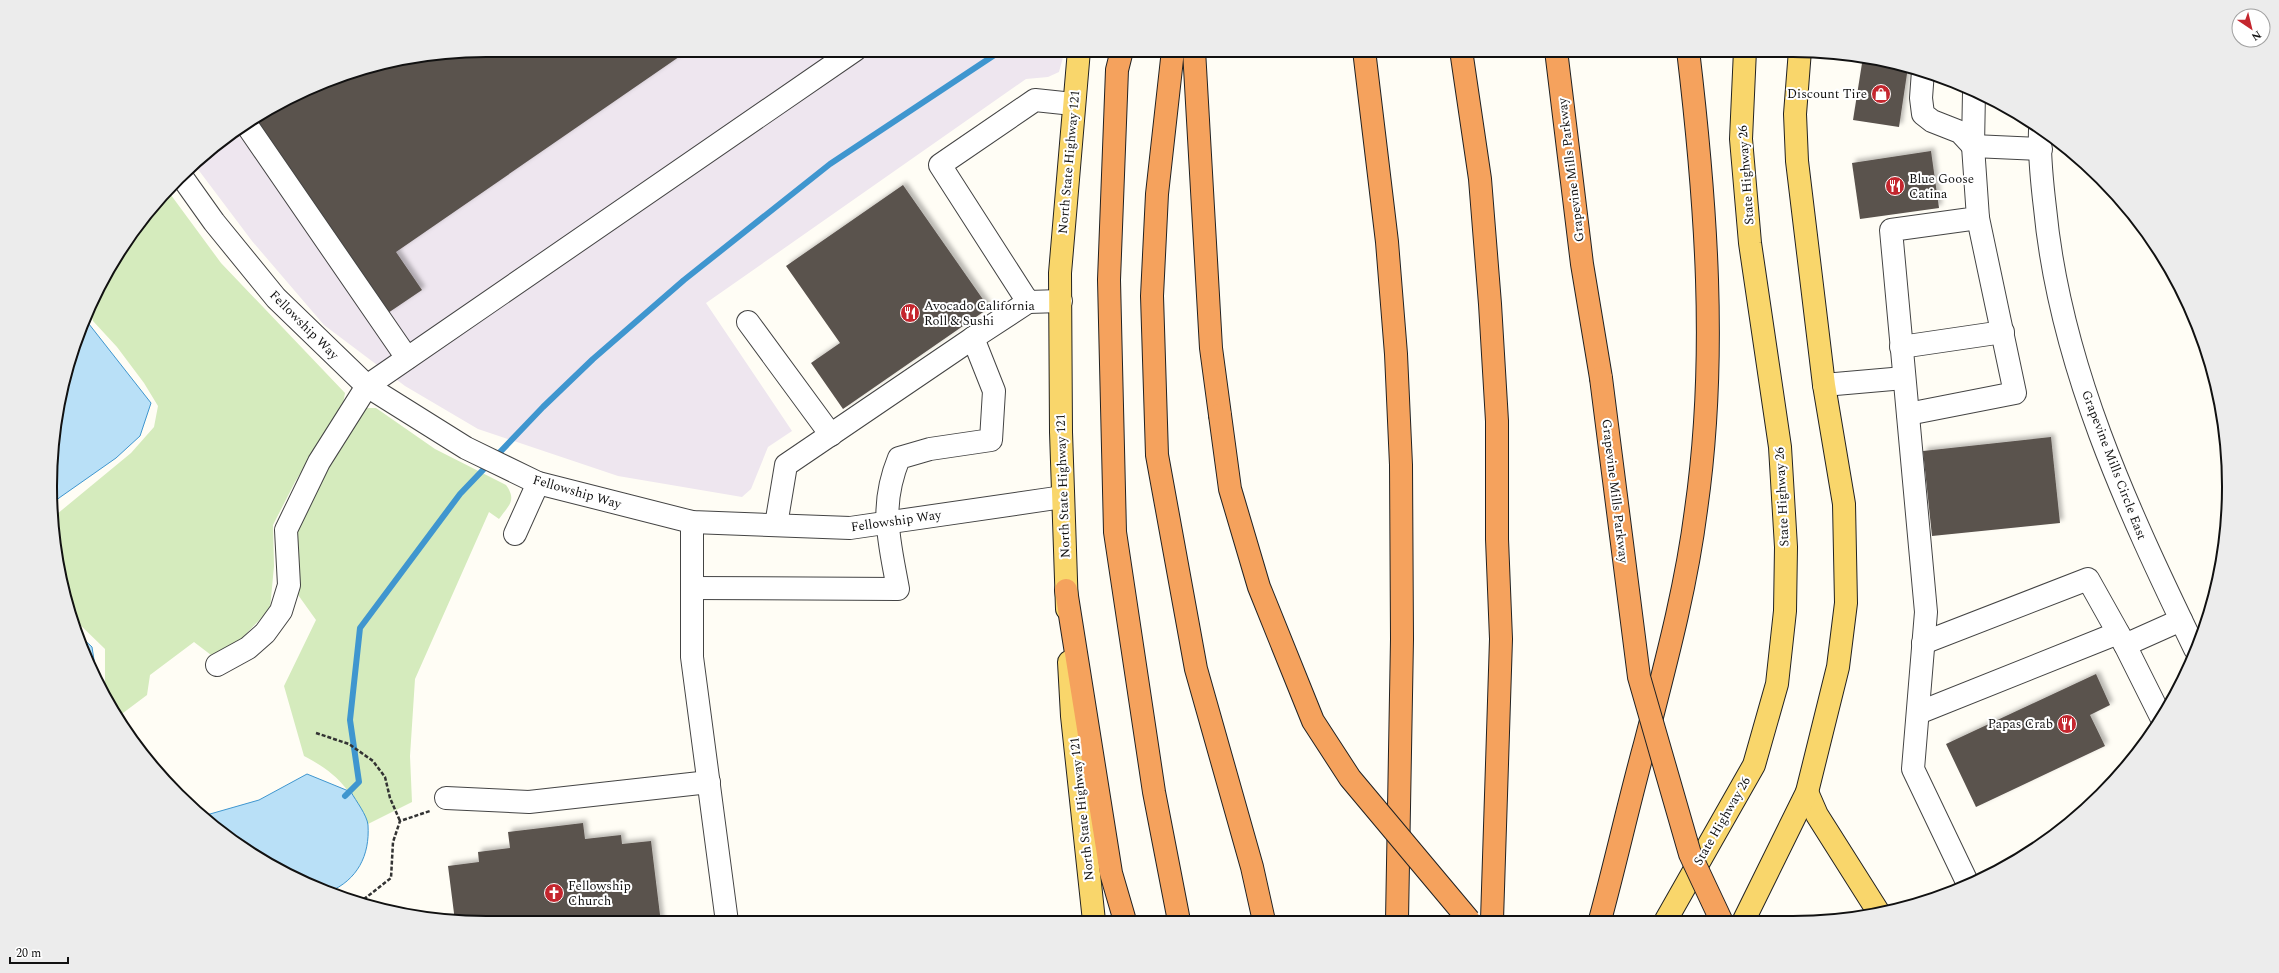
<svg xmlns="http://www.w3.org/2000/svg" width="2279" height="973" font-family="Spectral,serif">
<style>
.industrial{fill:#eee6ef}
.green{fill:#d5ebbd}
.water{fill:#b9e0f7;stroke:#3f96cf}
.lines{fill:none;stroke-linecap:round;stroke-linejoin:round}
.stream{stroke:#3f96cf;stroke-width:6}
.building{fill:#5a524d;filter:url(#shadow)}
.minor-casing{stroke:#444;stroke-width:24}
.major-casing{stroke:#222;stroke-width:24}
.highway-casing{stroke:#222;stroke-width:24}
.path{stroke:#333;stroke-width:2.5;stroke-dasharray:4 2;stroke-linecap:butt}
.minor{stroke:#fff;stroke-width:22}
.major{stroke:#f9d66b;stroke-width:22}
.highway{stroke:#f5a25d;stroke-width:22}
.highway-bridge-casing{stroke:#222;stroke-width:24;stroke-linecap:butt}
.highway-bridge{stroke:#f5a25d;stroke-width:22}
.labels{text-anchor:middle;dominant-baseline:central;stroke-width:4;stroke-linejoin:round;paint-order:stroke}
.poi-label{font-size:13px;fill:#111;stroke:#fff;text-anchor:start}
.street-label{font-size:13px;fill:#111;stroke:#fff}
.rim{fill:none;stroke:#111;stroke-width:2}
</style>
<defs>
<filter id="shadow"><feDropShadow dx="3.5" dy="-3.5" stdDeviation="2" flood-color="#0004"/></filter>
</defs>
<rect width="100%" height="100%" fill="#fffdf5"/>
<polygon class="industrial" points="487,50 1065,50 1059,72 1048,77 1026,79 706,303 792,431 768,447 751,489 742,497 618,476 478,429 405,386 324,325 252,241 194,164 268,108"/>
<g class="green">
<polygon points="168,191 221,263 345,393 343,404 295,482 273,525 274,566 270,609 237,643 211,655 194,642 150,675 147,695 123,713 116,715 103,691 105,682 105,649 72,617 58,572 51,519 131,453 154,427 158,406 144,383 117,347 93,321 90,309 108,268 140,221"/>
<path d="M366,408H376L435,449L506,485C517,500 509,505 499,519L489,512L415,679L410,756L412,802L368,824C349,789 340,775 304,756L284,686L316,620L296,592L293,531L352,421Z"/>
</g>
<g class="water">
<polygon points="85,319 151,403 140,436 116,458 59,498 51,506 54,429 73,346"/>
<polygon points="77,633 92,647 97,679 83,653"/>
<path d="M307,774L351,792C356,801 367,815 368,825C370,856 357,880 329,892C282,871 241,852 203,816L259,800Z"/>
</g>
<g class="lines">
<polyline class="stream" points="345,796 359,782 350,720 360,628 460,494 543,407 593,359 684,280 830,164 1002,50"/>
</g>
<g class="building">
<polygon points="486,50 689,50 396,252 422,290 388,313 254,119 268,108 346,73 402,58"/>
<polygon points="1863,57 1908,67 1899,127 1853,120"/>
<polygon points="1931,151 1939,208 1860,219 1852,163"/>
<polygon points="903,185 989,308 843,409 811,363 840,343 786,266"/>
<polygon points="2051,437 2060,523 1932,536 1923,451"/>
<polygon points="2096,674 2110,705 2090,715 2105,746 1976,807 1946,744"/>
<polygon points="583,823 585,839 621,835 622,844 651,841 661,923 486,923 455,921 448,866 479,862 478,852 510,848 508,832"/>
</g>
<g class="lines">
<defs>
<g id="minor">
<polyline points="1923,71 1921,98 1923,114 1932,121 1960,132 1973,146 2041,149"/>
<polyline points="246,124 407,358"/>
<path d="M2040,130C2039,156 2042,183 2045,208C2060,365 2127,508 2195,649"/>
<polyline points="182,177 214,222 276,298 367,386 466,448 538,483 692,522 850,528 1063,497"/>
<polyline points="1061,301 1028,302 940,165 1035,100 1073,104"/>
<polyline points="748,322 831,435"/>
<polyline points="973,338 1028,302"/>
<polyline points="1901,347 2003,332"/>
<polyline points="1824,385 1904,378"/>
<polyline points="1908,414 2015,393 1978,218"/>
<polyline points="692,522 692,657 727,922"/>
<polyline points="515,534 538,483"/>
<path d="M692,588L898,589C889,539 879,507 899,458L930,449L991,440L994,391L973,338L786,465L776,525"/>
<polyline points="1923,643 2088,579 2125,645 2161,717"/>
<polyline points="2125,645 2181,620"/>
<polyline points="217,665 248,648 265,633 281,611 289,585 286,530 319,462 367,386 855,50"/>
<polyline points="1918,713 2118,633"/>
<polyline points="446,798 529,802 709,782"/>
<polyline points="1968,884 1913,769 1926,612 1891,230 1978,218 1973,146 1974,92"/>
</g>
<g id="major">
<polyline points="1067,609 1061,432 1060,273 1079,50"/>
<polyline points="1069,662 1072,716 1094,921"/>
<polyline points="1807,792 1817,815 1879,913"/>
<polyline points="1666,920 1754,765 1777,684 1785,611 1786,547 1780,447 1750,243 1741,139 1745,50"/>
<polyline points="1744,920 1807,792 1838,667 1846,603 1844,504 1824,385 1797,161 1795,114 1800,50"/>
</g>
<g id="highway">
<polyline points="1122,50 1117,70 1109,280 1115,532 1154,792 1179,921"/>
<polyline points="1173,50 1157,194 1152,296 1157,455 1196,669 1252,867 1264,921"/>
<polyline points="1194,50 1211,348 1220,415"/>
<polyline points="1364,50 1387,242 1396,354 1401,465 1402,639 1397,920"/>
<polyline points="1461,50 1480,179 1490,304 1497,421 1497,539 1501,639 1492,920"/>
<polyline points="1556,50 1582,264 1601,378"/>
<polyline points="1066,590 1111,873 1125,921"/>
<path d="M1600,920C1616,861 1629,802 1645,744C1665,666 1686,589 1696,510C1718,357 1706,202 1688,50"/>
</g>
</defs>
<use href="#minor" class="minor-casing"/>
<use href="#major" class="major-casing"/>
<use href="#highway" class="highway-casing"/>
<g class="path">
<polyline points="316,733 349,744 373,761 385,777 390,798 400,821"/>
<polyline points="359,903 391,878 393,842 400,821 430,811"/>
</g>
<use href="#minor" class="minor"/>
<use href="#major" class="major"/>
<use href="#highway" class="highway"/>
<defs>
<g id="highway-bridge">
<polyline points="1601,378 1639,677 1690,854 1721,920"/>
<polyline points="1220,415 1230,489 1259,587 1313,721 1350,778 1469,920"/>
</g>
</defs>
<use href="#highway-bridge" class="highway-bridge-casing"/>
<use href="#highway-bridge" class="highway-bridge"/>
</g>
<defs>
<symbol id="shop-disc" viewBox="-11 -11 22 22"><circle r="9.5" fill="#c4262e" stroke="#fff"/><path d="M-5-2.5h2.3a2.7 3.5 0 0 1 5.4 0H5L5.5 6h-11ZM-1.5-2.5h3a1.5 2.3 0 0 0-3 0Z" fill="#fff"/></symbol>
<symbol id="restaurant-disc" viewBox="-11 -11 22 22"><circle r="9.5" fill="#c4262e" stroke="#fff"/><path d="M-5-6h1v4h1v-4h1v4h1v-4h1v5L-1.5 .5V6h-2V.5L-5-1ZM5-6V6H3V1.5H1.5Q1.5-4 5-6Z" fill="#fff"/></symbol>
<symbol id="church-disc" viewBox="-11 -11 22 22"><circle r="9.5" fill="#c4262e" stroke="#fff"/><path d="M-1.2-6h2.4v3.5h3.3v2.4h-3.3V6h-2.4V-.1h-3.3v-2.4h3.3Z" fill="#fff"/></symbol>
</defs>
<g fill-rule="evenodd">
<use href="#shop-disc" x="1870" y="83" width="22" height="22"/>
<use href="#restaurant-disc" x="1884" y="175" width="22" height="22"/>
<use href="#restaurant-disc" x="899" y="302" width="22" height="22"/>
<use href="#restaurant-disc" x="2056" y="713" width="22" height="22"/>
<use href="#church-disc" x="543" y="882" width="22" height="22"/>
</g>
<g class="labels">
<g class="poi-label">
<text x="1867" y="94" text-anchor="end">Discount Tire</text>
<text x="1909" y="179">Blue Goose<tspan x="1909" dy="15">Catina</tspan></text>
<text x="924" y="306">Avocado California<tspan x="924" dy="15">Roll &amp; Sushi</tspan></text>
<text x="2053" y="724" text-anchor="end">Papas Crab</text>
<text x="568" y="886">Fellowship<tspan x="568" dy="15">Church</tspan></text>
</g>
<g class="street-label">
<text transform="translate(1069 162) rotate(-85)">North State Highway 121</text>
<text transform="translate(1571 170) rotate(-97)">Grapevine Mills Parkway</text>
<text transform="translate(1746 175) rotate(-94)">State Highway 26</text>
<text transform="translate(304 325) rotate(45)">Fellowship Way</text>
<text transform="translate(2114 465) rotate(69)">Grapevine Mills Circle East</text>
<text transform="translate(1063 486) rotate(-92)">North State Highway 121</text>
<text transform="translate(1615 491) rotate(83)">Grapevine Mills Parkway</text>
<text transform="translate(577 492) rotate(16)">Fellowship Way</text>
<text transform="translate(1782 497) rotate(-93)">State Highway 26</text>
<text transform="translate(896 521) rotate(-8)">Fellowship Way</text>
<text transform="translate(1082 809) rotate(-96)">North State Highway 121</text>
<text transform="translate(1722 821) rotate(-60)">State Highway 26</text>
</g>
</g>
<path d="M0 0H2279V973H0ZM486 57H1793A429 429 0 0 1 2222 486V487A429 429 0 0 1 1793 916H486A429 429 0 0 1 57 487V486A429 429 0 0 1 486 57Z" fill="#ececec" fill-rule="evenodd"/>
<path class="rim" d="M486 57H1793A429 429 0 0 1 2222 486V487A429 429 0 0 1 1793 916H486A429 429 0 0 1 57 487V486A429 429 0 0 1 486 57Z"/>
<g transform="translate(2251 28) rotate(145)"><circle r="19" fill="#ffffff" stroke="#a0a0a0"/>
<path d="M0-3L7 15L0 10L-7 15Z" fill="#c4262e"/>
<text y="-6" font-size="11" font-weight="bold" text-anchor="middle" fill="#111111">N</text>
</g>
<path d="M10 957v6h58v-6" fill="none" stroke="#111111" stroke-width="2"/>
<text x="16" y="957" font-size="12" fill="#111111" stroke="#ffffff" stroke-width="3" paint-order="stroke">20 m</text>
</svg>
